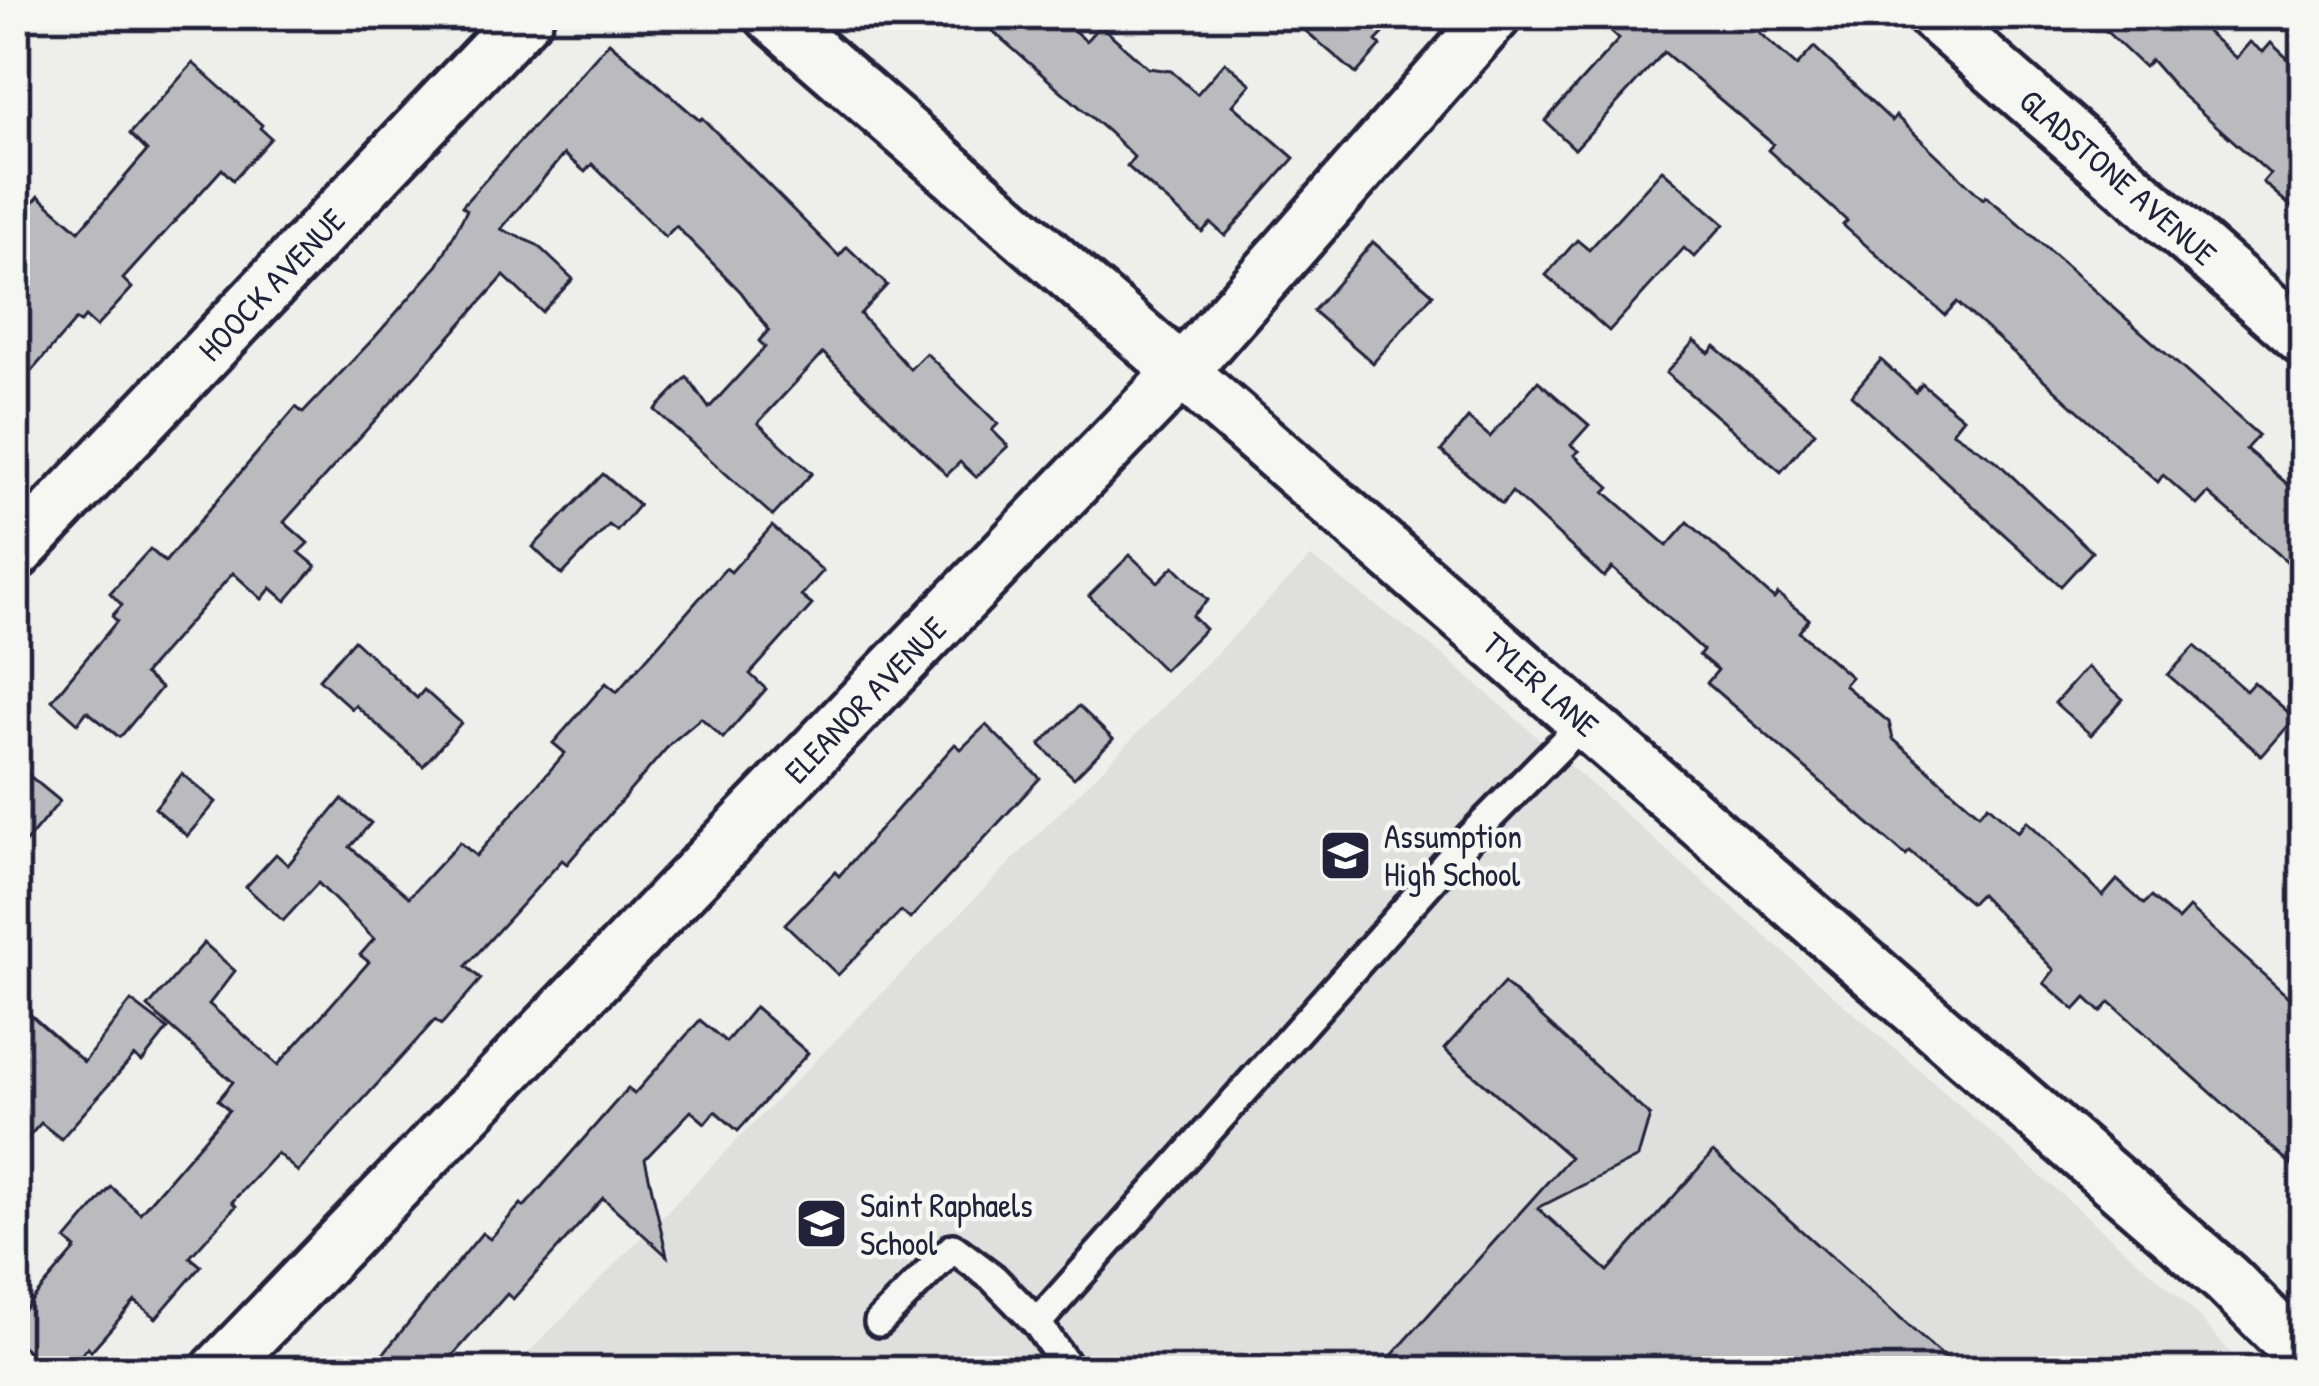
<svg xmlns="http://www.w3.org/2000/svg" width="2319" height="1386" font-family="'Patrick Hand',sans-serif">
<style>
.built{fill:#dfdfde}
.building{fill:#bbbbbf;stroke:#22223b;stroke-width:3}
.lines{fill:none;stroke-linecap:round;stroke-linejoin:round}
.service-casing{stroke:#22223b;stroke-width:36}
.minor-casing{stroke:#22223b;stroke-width:60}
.service{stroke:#f6f6f2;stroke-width:27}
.minor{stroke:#f6f6f2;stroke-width:51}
.labels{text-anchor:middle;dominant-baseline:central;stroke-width:9;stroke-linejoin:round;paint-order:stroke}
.street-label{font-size:33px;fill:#22223b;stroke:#f6f6f2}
.poi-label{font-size:33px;fill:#22223b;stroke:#f6f6f2;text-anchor:start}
</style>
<rect width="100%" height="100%" fill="#eeeeeb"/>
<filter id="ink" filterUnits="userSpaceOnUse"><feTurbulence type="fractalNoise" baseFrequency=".00833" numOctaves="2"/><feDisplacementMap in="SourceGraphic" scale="24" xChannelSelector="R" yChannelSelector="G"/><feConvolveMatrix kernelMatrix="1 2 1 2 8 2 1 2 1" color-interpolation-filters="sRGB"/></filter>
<g filter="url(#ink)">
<polygon class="built" points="1311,557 1443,655 2185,1302 2247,1371 510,1371"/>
<g class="building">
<polygon points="974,15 1056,15 1086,41 1100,25 1148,68 1171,71 1197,94 1225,62 1251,84 1233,105 1294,158 1225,236 1211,223 1202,232 1127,166 1134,157 1113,136"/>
<polygon points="1287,15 1401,15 1376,41 1381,46 1356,74"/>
<polygon points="1592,15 1739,15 1797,66 1814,47 1892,121 1896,116 1983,199 1986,196 2010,216 2258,435 2246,449 2304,498 2304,576 2208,493 2197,505 2163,475 2158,482 1957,302 1945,315 1843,225 1847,221 1768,150 1773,144 1664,52 1575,149 1545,121 1619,39"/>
<polygon points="2089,15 2188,15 2236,58 2250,42 2263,52 2271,43 2304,74 2304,218 2263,182 2270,174 2180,93 2151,60 2144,67"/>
<polygon points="609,42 699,120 702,118 839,256 847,247 887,285 860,314 910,369 926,353 998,424 992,430 1008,446 976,477 960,462 947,475 823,353 758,423 812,473 773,516 655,410 687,377 709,408 765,347 759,341 769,330 741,292 676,226 665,237 592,164 585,172 564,154 501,229 537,245 573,279 542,312 504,276 284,522 308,543 299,552 316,566 286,601 271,588 262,599 233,573 144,674 161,688 123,734 119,737 87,711 78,723 52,700 117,621 112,616 122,605 110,593 150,549 165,562 296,407 303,413 375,337 438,265 467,210 462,206"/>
<polygon points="193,63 262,125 260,128 271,138 233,180 222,169 123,279 132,288 112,310 96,327 85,317 80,323 76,320 15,390 15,223 39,196 79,231 147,151 130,134"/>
<polygon points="1662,170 1724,224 1694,257 1684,248 1609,331 1546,275 1577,240 1589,250"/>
<polygon points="1373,242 1433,294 1373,363 1313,311"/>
<polygon points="1694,341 1709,353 1715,346 1815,432 1781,472 1666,373"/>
<polygon points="1881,360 1916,392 1922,384 1963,418 1952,432 1995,460 2092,552 2061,586 1851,395"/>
<polygon points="1538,381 1589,425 1571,445 1579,451 1574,455 1610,487 1605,492 1667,546 1688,522 1774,599 1778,594 1809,619 1799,632 1851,677 1844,685 1889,722 1893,739 1979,814 1988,805 2018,832 2027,821 2103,896 2117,880 2144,904 2151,897 2178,920 2189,908 2304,1011 2304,1176 2110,1002 2101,1012 2086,998 2075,1010 2044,983 2054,970 1980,894 1971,903 1910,852 1906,856 1707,683 1718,670 1699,655 1703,650 1612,568 1604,577 1512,492 1502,504 1441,451 1468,418 1490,437"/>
<polygon points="603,474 639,505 617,531 609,525 562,575 533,547"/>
<polygon points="772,526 823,571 801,596 812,605 750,674 766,689 723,738 701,718 671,743 567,864 562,860 466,966 481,979 441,1025 435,1020 298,1172 277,1153 232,1202 236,1206 190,1257 201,1266 156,1318 135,1301 91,1351 88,1347 67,1371 51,1371 15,1340 15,1320 76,1249 66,1240 111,1187 140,1213 229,1110 218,1100 233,1082 148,1007 204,943 235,971 209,1004 278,1065 369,962 360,955 374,939 318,883 283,921 246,887 276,854 288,865 342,799 371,823 350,847 409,897 460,842 476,856 565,753 553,743 606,683 617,692 726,568 731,572"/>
<polygon points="1130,555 1158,582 1174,566 1208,600 1192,616 1205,629 1164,670 1089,596"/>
<polygon points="354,640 417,698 424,690 461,723 423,766 355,705 352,709 319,679"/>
<polygon points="2195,646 2246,691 2254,682 2295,718 2262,756 2168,675"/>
<polygon points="2087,667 2123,699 2091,735 2055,703"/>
<polygon points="1079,706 1113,739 1074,778 1040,745"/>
<polygon points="986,725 1040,778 910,919 901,911 838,975 785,924 835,872 839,876 955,744 961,749"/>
<polygon points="15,764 60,801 15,855"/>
<polygon points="182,774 216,802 187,836 155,808"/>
<polygon points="1504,983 1650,1116 1638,1157 1538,1208 1608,1271 1713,1152 1959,1371 1378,1371 1570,1157 1444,1049"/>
<polygon points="15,1001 84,1062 131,1001 168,1029 142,1062 134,1056 61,1139 41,1123 15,1152"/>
<polygon points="755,1007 808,1053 738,1131 715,1111 705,1123 691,1111 645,1159 667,1256 603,1198 513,1299 507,1294 439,1371 369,1371 482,1233 490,1239 521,1204 524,1207 628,1088 634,1094 700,1020 726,1042"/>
</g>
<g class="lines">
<defs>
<g id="service">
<polyline points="879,1322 953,1248 993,1278 1037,1323"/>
<polyline points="1070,1371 1037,1323 1470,837 1584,722"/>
</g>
<g id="minor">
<path id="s1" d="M771,15L2226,1279L2304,1357"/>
<path id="s2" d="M1933,15L2304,339"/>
<path id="s3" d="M15,554L527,15"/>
<path id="s4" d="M217,1371L1182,371L1495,15"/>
</g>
</defs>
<use href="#service" class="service-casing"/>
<use href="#minor" class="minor-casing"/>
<use href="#service" class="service"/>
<use href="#minor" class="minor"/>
</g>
</g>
<defs>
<symbol id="school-square" viewBox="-11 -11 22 22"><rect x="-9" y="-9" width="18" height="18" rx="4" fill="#22223b" stroke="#f6f6f2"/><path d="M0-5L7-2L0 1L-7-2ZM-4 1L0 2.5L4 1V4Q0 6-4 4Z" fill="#fff"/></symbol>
</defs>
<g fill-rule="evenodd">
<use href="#school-square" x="1316" y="826" width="59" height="59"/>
<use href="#school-square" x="792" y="1194" width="59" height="59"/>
</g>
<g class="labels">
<g class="street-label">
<text stroke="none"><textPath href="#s2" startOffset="246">GLADSTONE AVENUE</textPath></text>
<text stroke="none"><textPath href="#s3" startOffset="372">HOOCK AVENUE</textPath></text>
<text stroke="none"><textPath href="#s1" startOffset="1020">TYLER LANE</textPath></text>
<text stroke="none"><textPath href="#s4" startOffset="933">ELEANOR AVENUE</textPath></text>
</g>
<g class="poi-label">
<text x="1384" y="836">Assumption<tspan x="1384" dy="38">High School</tspan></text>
<text x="860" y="1205">Saint Raphaels<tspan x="860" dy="38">School</tspan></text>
</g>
</g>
<rect width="2319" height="1386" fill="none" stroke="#f6f6f2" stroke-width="60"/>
<rect x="30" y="30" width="2259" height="1326" fill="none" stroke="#22223b" stroke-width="4.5" filter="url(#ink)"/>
</svg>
